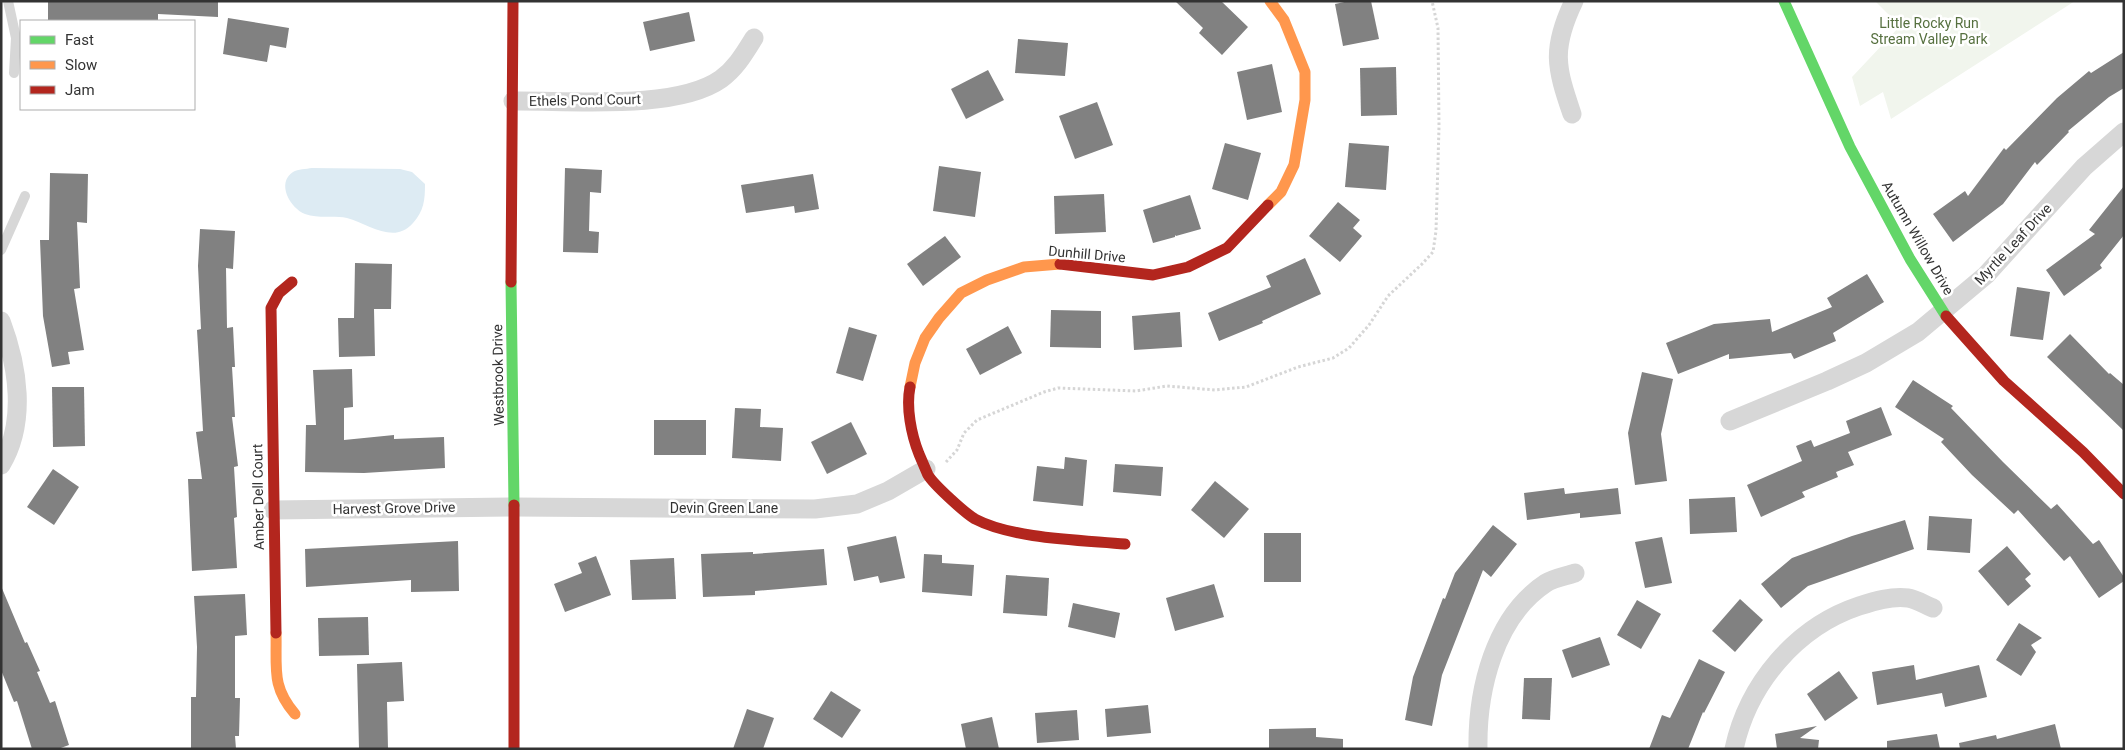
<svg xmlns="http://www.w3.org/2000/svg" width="2125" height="750" font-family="Roboto,sans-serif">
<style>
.green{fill:#f1f5ed}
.water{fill:#ddebf3}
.building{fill:#818181}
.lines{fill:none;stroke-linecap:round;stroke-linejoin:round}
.path{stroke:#d6d6d6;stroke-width:3;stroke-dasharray:2.5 2.5;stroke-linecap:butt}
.lane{stroke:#d7d7d7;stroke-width:10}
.street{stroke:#d7d7d7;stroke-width:19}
.fast{stroke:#63d668;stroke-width:11}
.slow{stroke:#ff974d;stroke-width:11}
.jam{stroke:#b3261e;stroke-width:11}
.labels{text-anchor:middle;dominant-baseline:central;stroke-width:5;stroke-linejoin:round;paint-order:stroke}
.park-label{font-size:14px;fill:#56703f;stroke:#fff}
.street-label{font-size:14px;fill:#333;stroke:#fff}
</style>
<rect width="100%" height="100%" fill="#fff"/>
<polygon class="green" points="1875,1 2075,1 1891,119 1883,92 1860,106 1852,77 1900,26"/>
<path class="water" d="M312,168L400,169L412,172L425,184C425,200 424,211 413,223C394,245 369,224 347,218C333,215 319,219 305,214C290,208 276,183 293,172C298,169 306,169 312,168Z"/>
<g class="building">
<polygon points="48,1 218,1 218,17 158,14 158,21 48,21"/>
<polygon points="1175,1 1221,1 1248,27 1222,55 1199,33 1203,28"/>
<polygon points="1349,1 1371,1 1379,39 1343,46 1335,4"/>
<polygon points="689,12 695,41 650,51 643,22"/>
<polygon points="228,18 289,28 286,48 270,45 267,62 223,54"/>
<polygon points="1018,39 1068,43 1065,76 1015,73"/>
<polygon points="2124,52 2124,88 2109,97 2068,131 2069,132 2037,165 2035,162 2003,204 1953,242 1933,214 1965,191 1968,196 2004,148 2006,150 2057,98 2089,71 2091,73"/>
<polygon points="1272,64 1282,112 1247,120 1237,72"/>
<polygon points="1396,67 1397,115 1361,116 1360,68"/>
<polygon points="988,70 1004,100 966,119 951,89"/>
<polygon points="1097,102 1113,145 1075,159 1059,116"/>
<polygon points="1225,143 1261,153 1248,200 1212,189"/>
<polygon points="1349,143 1389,146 1386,190 1345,187"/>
<polygon points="939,166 981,172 975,217 933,211"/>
<polygon points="565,168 602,170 601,193 590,192 589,231 599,232 598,253 563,252"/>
<polygon points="50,173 88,174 87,223 77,222 80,288 74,289 84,350 68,352 70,364 52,367 43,316 40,240 49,240"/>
<polygon points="813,174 819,209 795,213 794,206 746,213 741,185"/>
<polygon points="2124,186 2124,235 2100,265 2102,268 2064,296 2046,270 2095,234 2089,230"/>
<polygon points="1104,194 1106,232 1055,234 1054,196"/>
<polygon points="1190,195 1201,229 1176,236 1175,235 1175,237 1153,243 1143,210"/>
<polygon points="1338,202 1360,220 1353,228 1362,236 1340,262 1309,236"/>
<polygon points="200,229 235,231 233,269 226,268 227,328 233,327 235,367 232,367 235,417 232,417 238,466 234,467 237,517 234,518 237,568 192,571 188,479 202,479 196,432 203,431 197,330 201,329 198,266"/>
<polygon points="945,236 961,257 923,286 907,264"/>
<polygon points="1305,258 1321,294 1262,321 1263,323 1219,341 1208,313 1271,287 1266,276"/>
<polygon points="355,263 392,264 391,309 374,309 375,356 339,357 338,318 354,318"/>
<polygon points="1867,274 1884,302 1833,333 1836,341 1794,359 1791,353 1729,359 1729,354 1678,374 1666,343 1714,324 1770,319 1772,332 1832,307 1827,298"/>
<polygon points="2017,287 2050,292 2043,340 2010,336"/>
<polygon points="1051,310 1101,311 1101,348 1050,347"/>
<polygon points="1180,312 1182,347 1134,350 1132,316"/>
<polygon points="1008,326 1022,353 980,375 966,349"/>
<polygon points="849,327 877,335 863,381 836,373"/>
<polygon points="2070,334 2109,374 2110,373 2124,385 2124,431 2047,357"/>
<polygon points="352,369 353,407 344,408 344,440 394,435 394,439 444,437 445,468 364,473 305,472 306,425 316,425 313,370"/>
<polygon points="1642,372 1673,379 1661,434 1667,481 1635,485 1628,433"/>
<polygon points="1913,380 1953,406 1951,408 2003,462 2051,509 2057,504 2093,544 2099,540 2124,577 2124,581 2099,598 2070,556 2064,561 2018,510 2014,514 1972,475 1941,442 1944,439 1895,407"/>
<polygon points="52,387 84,387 85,446 53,447"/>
<polygon points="1881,407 1892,435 1848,452 1854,465 1836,472 1838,477 1802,492 1805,497 1761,517 1747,485 1802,461 1796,446 1811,440 1814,447 1850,433 1846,421"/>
<polygon points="735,408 761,409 760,427 783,428 781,461 732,458"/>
<rect x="654" y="420" width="52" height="35"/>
<polygon points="851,422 867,454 827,474 811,442"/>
<polygon points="1065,457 1087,460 1083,506 1033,501 1037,466 1064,469"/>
<polygon points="1115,464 1163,467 1161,496 1113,492"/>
<polygon points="53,469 79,487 54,525 27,507"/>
<polygon points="1215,481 1249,509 1224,538 1191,510"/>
<polygon points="1564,488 1565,494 1618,488 1621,514 1580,518 1580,513 1527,520 1524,493"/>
<polygon points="1735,497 1737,532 1690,534 1689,499"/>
<polygon points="1929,516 1972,519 1970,553 1927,550"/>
<polygon points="1905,520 1914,549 1808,586 1781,608 1761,584 1792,558 1852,536"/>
<polygon points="1493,525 1517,544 1491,577 1483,570 1442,675 1432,726 1405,720 1413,677 1443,598 1445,599 1455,573"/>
<rect x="1264" y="533" width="37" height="49"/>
<polygon points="896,536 905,578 880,583 878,576 854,581 847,547"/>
<polygon points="1662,537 1672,583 1645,588 1635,542"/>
<polygon points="458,541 459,591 411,592 411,580 306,587 305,549"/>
<polygon points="2007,546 2031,574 2025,579 2031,586 2008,606 1978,571"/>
<polygon points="824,549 827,585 755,591 755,595 703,597 701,554 753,552 753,554"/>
<polygon points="924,554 942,555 942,563 974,565 972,596 922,592"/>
<polygon points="596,556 611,595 565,612 554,584 582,573 578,563"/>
<polygon points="674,558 676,599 632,600 630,560"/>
<polygon points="1006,575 1049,578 1047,616 1003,613"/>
<polygon points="1214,584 1224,617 1175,631 1166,598"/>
<polygon points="1,586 25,643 27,642 40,671 37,672 50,703 55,701 69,745 58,749 32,749 17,701 14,702 1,670"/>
<polygon points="245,594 247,635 235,636 235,698 240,698 239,736 235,736 236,749 191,749 191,697 196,697 197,647 194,596"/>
<polygon points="1740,599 1763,620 1735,652 1712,631"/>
<polygon points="1637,600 1661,614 1641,649 1617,635"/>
<polygon points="1073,603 1120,613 1115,638 1068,627"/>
<polygon points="368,617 369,655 319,656 318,618"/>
<polygon points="2019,623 2042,638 2031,645 2036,652 2021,676 1996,660"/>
<polygon points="1600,637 1610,665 1572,678 1562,650"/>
<polygon points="1699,659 1725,672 1704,713 1703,712 1688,749 1649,749 1662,715 1670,718"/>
<polygon points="402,662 404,701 387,702 388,749 359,749 357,664"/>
<polygon points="1914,665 1916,680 1979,665 1987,697 1945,707 1942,693 1877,705 1872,672"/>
<polygon points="1839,671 1858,698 1825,721 1807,694"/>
<polygon points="1524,678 1552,678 1550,720 1522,719"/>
<polygon points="831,691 861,710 842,738 813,719"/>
<polygon points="1148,705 1151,733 1107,737 1105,709"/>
<polygon points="747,709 774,718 763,749 733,749"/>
<polygon points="1077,710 1079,740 1037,743 1035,713"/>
<polygon points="992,717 999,749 966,749 961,724"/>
<polygon points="2055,724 2061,749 1960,749 1959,743 1996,735 1997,739"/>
<polygon points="1817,726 1800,738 1819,740 1818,749 1777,749 1775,734"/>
<polygon points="1316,728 1316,737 1343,739 1343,749 1269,749 1269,729"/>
<polygon points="1937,734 1940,749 1887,749 1887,741"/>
</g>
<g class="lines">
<polyline class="path" points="946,462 957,450 964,433 977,420 1044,392 1058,388 1136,391 1167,386 1215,390 1246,387 1298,367 1333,358 1349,348 1369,325 1388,296 1422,264 1433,252 1436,231 1439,127 1438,28 1432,1"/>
<g class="lane">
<polyline points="8,1 16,38 14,73"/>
<polyline points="1,250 25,196"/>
</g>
<g class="street">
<path d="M513,101C567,100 676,111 721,79C736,68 744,54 754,38"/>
<path d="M1572,114C1556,67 1551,49 1574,1"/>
<path d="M1,321C18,366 27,422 1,465"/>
<polyline points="1730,421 1827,381 1866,363 1918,332 1986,275 2084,167 2124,132"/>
<polyline points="273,510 514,507 815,509 857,504 888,491 926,469"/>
<path d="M1478,749C1477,691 1494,617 1546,583C1554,578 1566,576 1575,573"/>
<path d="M1734,749C1748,684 1796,627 1859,606C1875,601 1891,596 1908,598C1916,599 1925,605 1933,608"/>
</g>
<g class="fast">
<polyline points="1784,1 1850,147 1910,259 1946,316"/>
<polyline points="511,282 514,505"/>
</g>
<g class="slow">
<polyline points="1268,205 1281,192 1294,165 1305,100 1305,72 1284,20 1270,1"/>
<polyline points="910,387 915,363 925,338 939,318 961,293 987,280 1024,267 1060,264"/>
<path d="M276,633C277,668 271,686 295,714"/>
</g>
<g class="jam">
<polyline points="1060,264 1153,275 1188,267 1227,248 1268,205"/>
<polyline points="511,282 513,1"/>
<polyline points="1946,316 2004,381 2083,452 2124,494"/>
<path d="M910,387C906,407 911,434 919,454C922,461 925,468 928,475C934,485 965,513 975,519C1013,539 1082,540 1125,544"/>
<polyline points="514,505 514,749"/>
<polyline points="276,633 271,308 279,293 292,282"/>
</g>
</g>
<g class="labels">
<g class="park-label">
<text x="1929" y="23">Little Rocky Run<tspan x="1929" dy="16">Stream Valley Park</tspan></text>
</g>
<g class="street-label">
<text transform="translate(585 100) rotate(-1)">Ethels Pond Court</text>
<text transform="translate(1918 238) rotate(60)">Autumn Willow Drive</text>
<text transform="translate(2013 244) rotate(-47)">Myrtle Leaf Drive</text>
<text transform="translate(1087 254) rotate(5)">Dunhill Drive</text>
<text transform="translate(498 375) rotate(-91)">Westbrook Drive</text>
<text transform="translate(258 497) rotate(-91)">Amber Dell Court</text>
<text transform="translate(394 508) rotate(-1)">Harvest Grove Drive</text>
<text x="724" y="508">Devin Green Lane</text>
</g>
</g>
<rect width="2125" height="750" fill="none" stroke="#333333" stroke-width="5"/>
<rect x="20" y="20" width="175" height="90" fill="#ffffff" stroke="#adadad"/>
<rect x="30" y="36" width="25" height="8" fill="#63d668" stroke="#adadad"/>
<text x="65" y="45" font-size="15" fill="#333333">Fast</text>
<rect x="30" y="61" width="25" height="8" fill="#ff974d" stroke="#adadad"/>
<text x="65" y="70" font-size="15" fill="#333333">Slow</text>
<rect x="30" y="86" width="25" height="8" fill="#b3261e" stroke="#adadad"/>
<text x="65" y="95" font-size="15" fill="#333333">Jam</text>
</svg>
